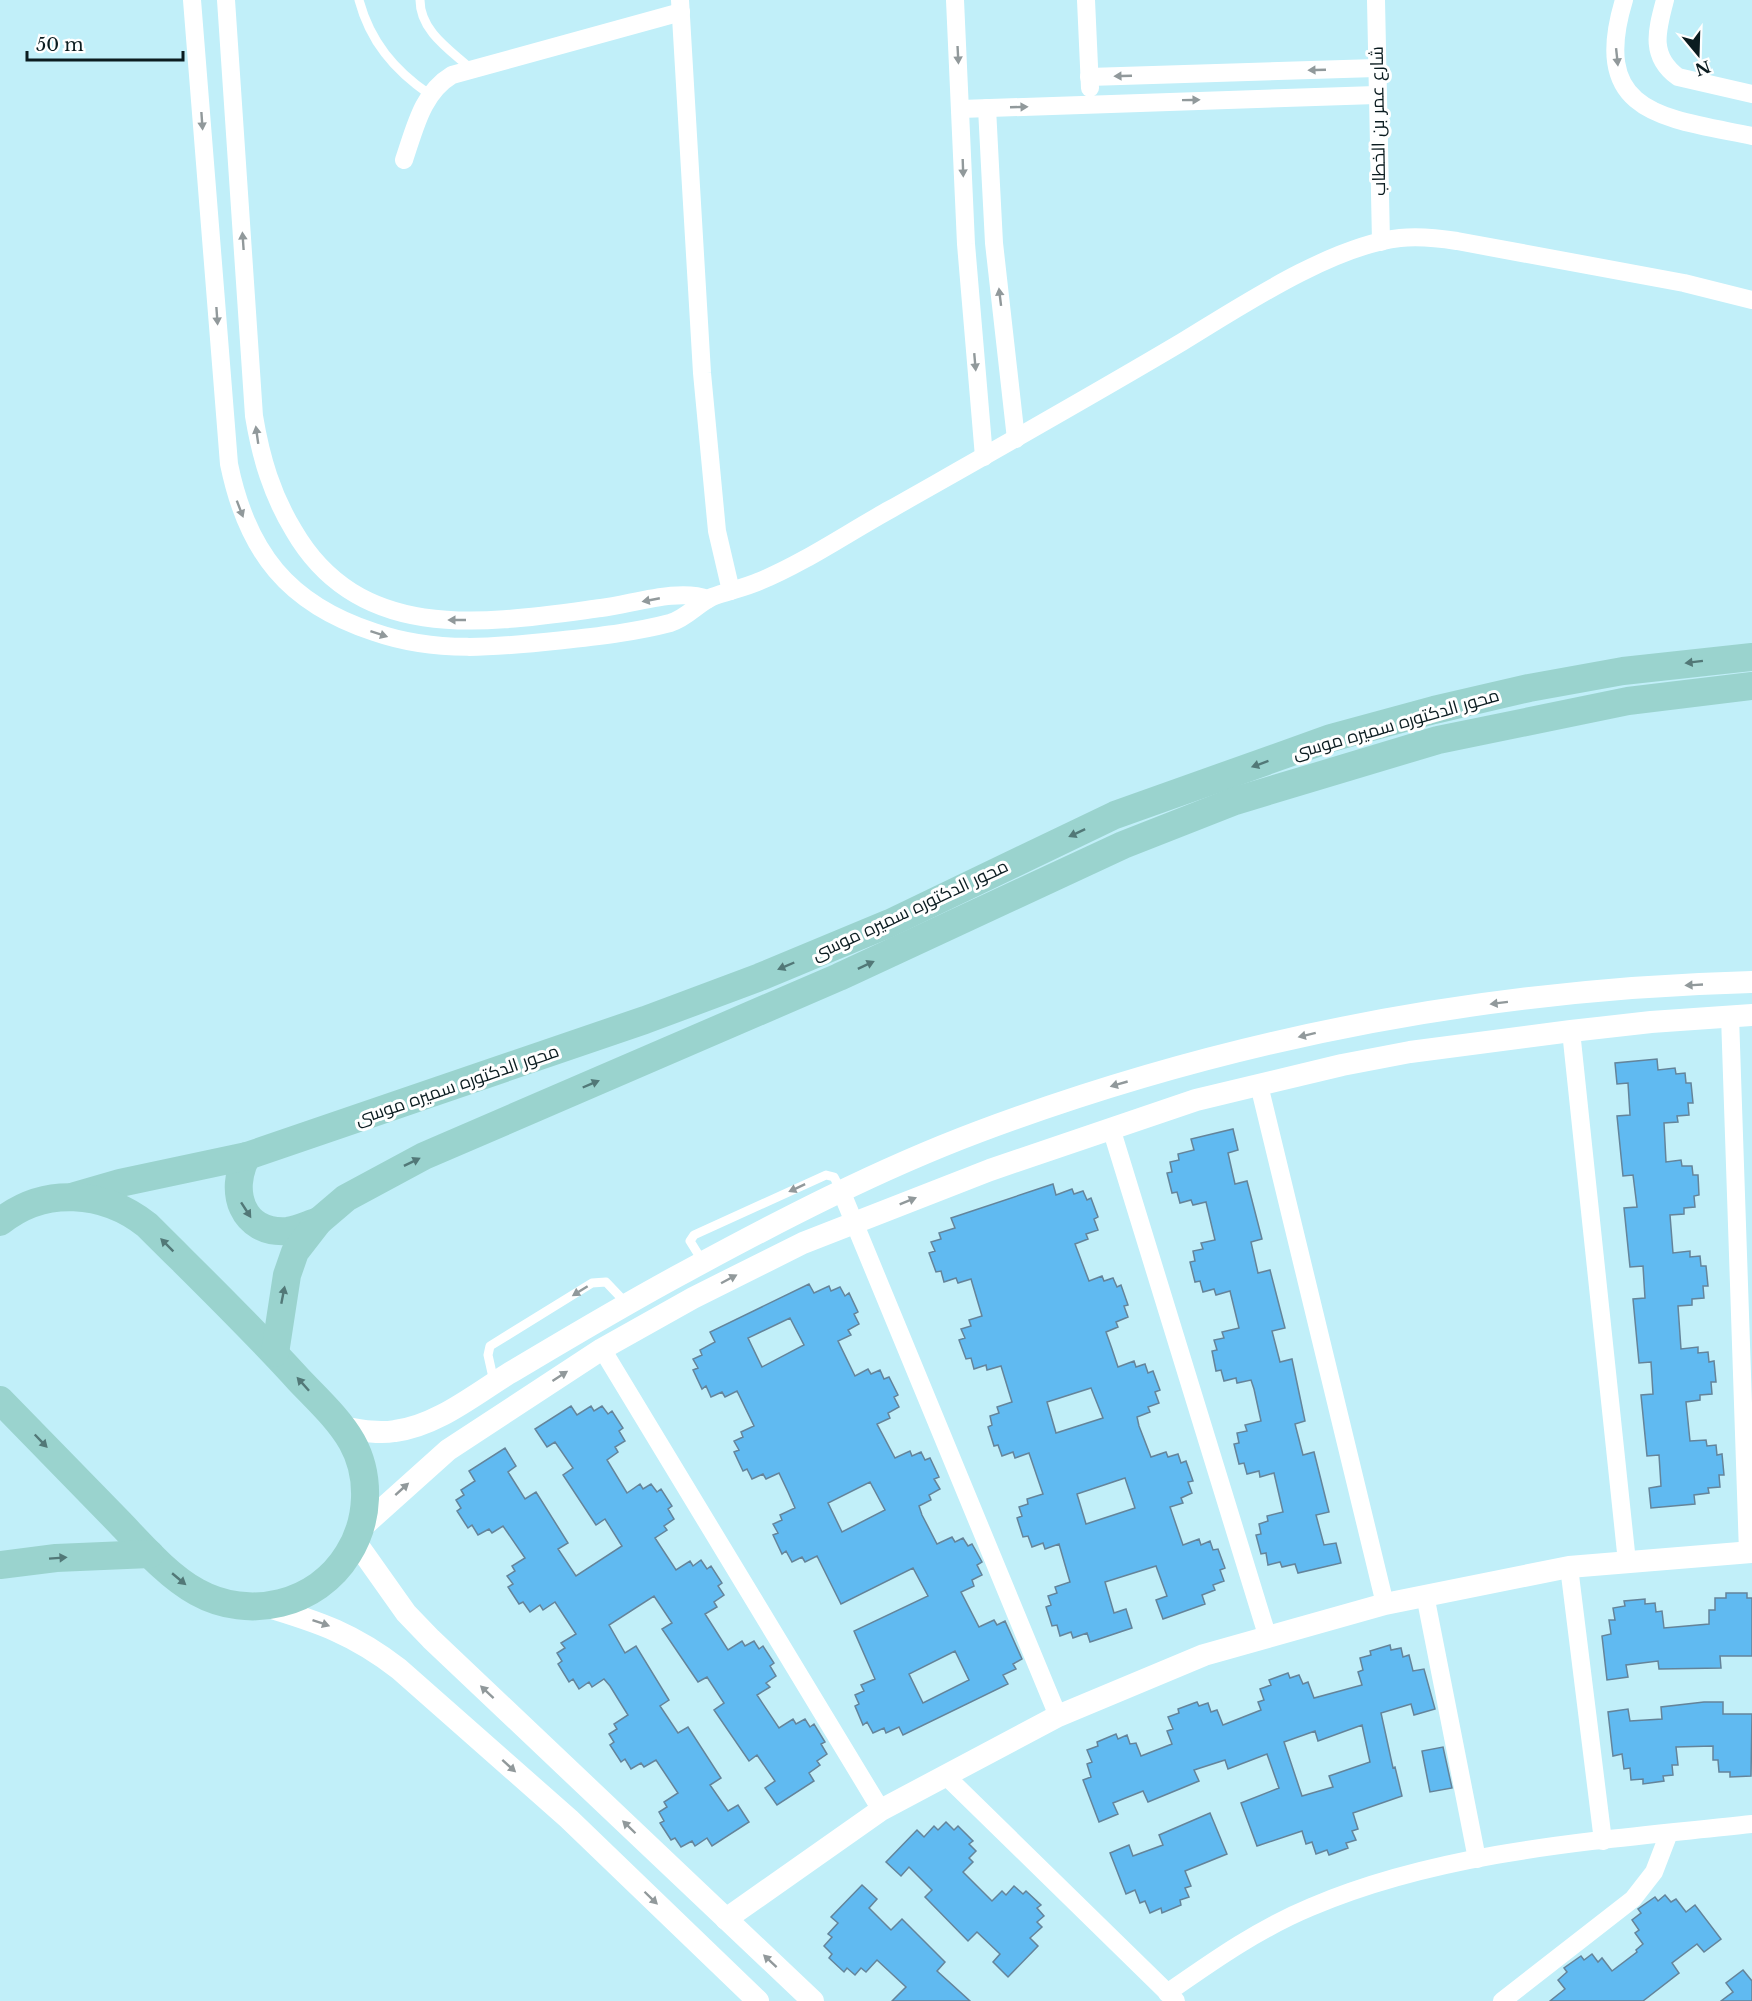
<svg xmlns="http://www.w3.org/2000/svg" width="1752" height="2001" font-family="'Libre Baskerville',Cairo,serif">
<style>
.building{fill:#60baf1;stroke:#64849a;stroke-width:1.5;fill-rule:evenodd}
.lines{fill:none;stroke-linecap:round;stroke-linejoin:round}
.service{stroke:#fff;stroke-width:9}
.minor{stroke:#fff;stroke-width:18}
.tertiary{stroke:#fff;stroke-width:22}
.primary{stroke:#9ad3ce;stroke-width:28}
.oneway{fill:#91999b}
.oneway2{fill:#527877}
.labels{text-anchor:middle;dominant-baseline:central;stroke-width:6;stroke-linejoin:round;paint-order:stroke}
.street-label{font-size:18px;fill:#0b1c20;stroke:#fff}
</style>
<rect width="100%" height="100%" fill="#c1eff9"/>
<g class="building">
<polygon points="1657,1059 1658,1070 1675,1068 1676,1074 1685,1073 1686,1083 1691,1083 1693,1103 1688,1103 1689,1115 1677,1116 1678,1122 1664,1123 1666,1162 1681,1160 1682,1166 1692,1166 1693,1175 1698,1175 1699,1195 1694,1196 1695,1207 1684,1208 1684,1214 1670,1215 1673,1253 1690,1251 1690,1257 1700,1256 1701,1266 1706,1266 1708,1286 1703,1286 1704,1298 1692,1299 1692,1305 1678,1306 1681,1349 1698,1347 1698,1353 1708,1352 1709,1362 1714,1361 1716,1382 1711,1382 1712,1394 1700,1395 1700,1400 1686,1402 1690,1441 1706,1440 1707,1446 1716,1445 1717,1455 1722,1454 1724,1475 1719,1475 1720,1487 1708,1488 1709,1493 1694,1495 1695,1504 1651,1508 1649,1488 1661,1486 1659,1455 1647,1456 1641,1395 1653,1394 1651,1362 1639,1363 1633,1299 1645,1298 1643,1266 1630,1267 1624,1208 1637,1207 1633,1175 1623,1176 1617,1116 1630,1115 1628,1083 1617,1084 1615,1063"/>
<polygon points="1233,1129 1238,1150 1228,1153 1235,1184 1247,1181 1262,1239 1251,1242 1258,1273 1270,1270 1285,1328 1272,1331 1280,1362 1292,1359 1305,1421 1295,1424 1303,1455 1314,1452 1329,1512 1316,1515 1324,1545 1336,1543 1341,1563 1298,1573 1295,1564 1282,1567 1280,1562 1268,1565 1266,1553 1261,1554 1256,1535 1261,1534 1259,1524 1268,1521 1267,1516 1283,1512 1274,1473 1260,1477 1259,1471 1247,1474 1244,1463 1239,1464 1234,1444 1239,1443 1237,1433 1247,1431 1245,1425 1261,1421 1254,1389 1251,1380 1237,1383 1236,1378 1224,1381 1221,1370 1216,1371 1212,1351 1217,1350 1214,1340 1224,1338 1222,1332 1239,1328 1230,1291 1216,1295 1214,1289 1203,1292 1200,1281 1195,1282 1190,1262 1195,1261 1193,1251 1203,1249 1201,1243 1215,1240 1206,1202 1193,1205 1191,1200 1180,1203 1177,1192 1172,1193 1167,1173 1172,1172 1170,1162 1179,1160 1178,1154 1194,1150 1191,1139"/>
<path d="M1053,1184L1056,1195L1072,1189L1074,1194L1083,1191L1087,1200L1091,1198L1098,1217L1094,1219L1098,1230L1086,1234L1088,1239L1075,1244L1089,1281L1102,1276L1104,1281L1113,1278L1117,1287L1121,1285L1128,1305L1124,1306L1128,1317L1116,1322L1118,1327L1106,1332L1112,1349L1118,1367L1134,1361L1136,1367L1145,1364L1148,1373L1153,1371L1160,1390L1155,1392L1159,1403L1148,1407L1150,1412L1137,1417L1139,1426L1151,1457L1166,1452L1168,1457L1178,1454L1181,1463L1186,1461L1193,1481L1188,1482L1192,1493L1181,1498L1183,1503L1170,1507L1183,1545L1199,1539L1201,1545L1210,1541L1213,1550L1218,1549L1225,1568L1220,1570L1224,1581L1213,1585L1215,1590L1202,1595L1205,1604L1163,1619L1156,1600L1167,1596L1156,1566L1105,1582L1114,1613L1126,1609L1132,1628L1090,1642L1087,1633L1073,1638L1071,1632L1060,1636L1057,1625L1052,1626L1046,1607L1051,1605L1048,1596L1057,1593L1055,1587L1070,1582L1059,1544L1045,1549L1043,1543L1032,1547L1028,1536L1023,1537L1017,1518L1022,1516L1019,1507L1028,1504L1027,1499L1043,1494L1029,1453L1015,1458L1013,1452L1002,1456L998,1445L994,1446L988,1427L992,1425L990,1416L999,1413L997,1407L1012,1402L1001,1366L987,1370L986,1365L974,1369L971,1358L966,1359L959,1340L965,1338L961,1329L971,1326L969,1320L982,1316L971,1279L958,1283L956,1278L944,1282L941,1271L936,1272L929,1253L935,1251L931,1242L941,1239L939,1233L955,1228L951,1218ZM1091,1388L1103,1418L1056,1433L1047,1402ZM1125,1478L1135,1508L1086,1524L1077,1494Z"/>
<path d="M809,1284L814,1293L829,1286L831,1291L840,1287L845,1296L849,1293L858,1312L854,1314L859,1324L848,1330L851,1335L838,1341L855,1376L868,1369L871,1374L880,1370L884,1379L889,1377L898,1395L894,1397L899,1407L888,1413L890,1418L877,1424L895,1458L910,1451L912,1456L921,1452L925,1460L930,1458L939,1477L934,1479L940,1489L929,1495L931,1500L919,1506L922,1515L937,1544L952,1537L955,1542L963,1538L968,1546L972,1544L982,1562L977,1565L982,1575L972,1580L974,1586L961,1592L979,1627L994,1620L997,1625L1005,1621L1022,1659L1013,1664L1016,1669L1003,1675L1008,1684L903,1735L899,1727L886,1733L884,1728L873,1733L867,1722L863,1725L855,1706L859,1704L855,1695L864,1691L861,1685L875,1679L854,1631L928,1596L913,1568L841,1604L817,1556L805,1562L802,1557L792,1562L786,1551L782,1554L773,1535L778,1533L773,1524L782,1520L780,1515L795,1508L788,1492L779,1473L766,1479L763,1474L752,1479L747,1469L743,1471L734,1452L739,1450L734,1441L743,1437L741,1432L754,1426L737,1391L725,1397L722,1392L711,1397L706,1386L702,1389L693,1370L698,1368L693,1359L702,1355L700,1350L715,1342L710,1332ZM790,1318L804,1345L762,1367L748,1338ZM870,1482L885,1510L842,1532L828,1503ZM955,1651L969,1680L923,1703L909,1674Z"/>
<polygon points="571,1406 577,1415 591,1406 594,1411 602,1406 608,1414 612,1411 623,1428 619,1431 625,1441 615,1447 618,1452 607,1460 627,1493 640,1484 643,1489 651,1484 657,1492 661,1489 672,1506 668,1509 674,1519 664,1526 667,1530 655,1538 676,1570 690,1561 693,1566 701,1560 707,1569 711,1566 722,1583 718,1586 724,1595 714,1602 717,1607 705,1614 728,1650 742,1641 745,1646 754,1641 759,1649 763,1646 774,1663 770,1666 776,1676 766,1683 770,1687 757,1695 779,1728 793,1719 796,1724 805,1719 810,1727 814,1724 825,1742 821,1744 827,1754 817,1761 820,1765 809,1773 814,1781 777,1805 765,1788 775,1781 757,1755 749,1761 714,1710 724,1703 707,1677 698,1682 662,1629 672,1623 654,1596 609,1625 625,1653 636,1646 669,1700 660,1706 678,1733 688,1727 721,1778 710,1785 728,1811 738,1805 749,1822 712,1846 707,1838 695,1846 692,1841 681,1847 675,1838 671,1840 660,1823 664,1821 659,1812 667,1807 664,1802 678,1793 656,1760 644,1767 641,1763 631,1769 625,1759 621,1762 610,1745 614,1742 609,1734 617,1729 614,1724 628,1715 610,1686 604,1679 592,1687 589,1682 579,1689 573,1679 569,1682 558,1664 562,1661 557,1653 565,1648 561,1643 576,1634 555,1602 543,1610 540,1605 530,1612 523,1602 519,1604 508,1587 513,1584 507,1576 515,1571 512,1566 525,1558 503,1526 492,1533 489,1529 478,1535 472,1525 468,1528 457,1511 461,1508 456,1500 464,1495 461,1490 475,1481 469,1471 505,1448 516,1466 508,1472 525,1499 536,1492 568,1543 558,1549 576,1576 622,1546 605,1519 596,1525 563,1475 573,1468 555,1442 547,1447 535,1429"/>
<polygon points="1726,1593 1747,1593 1747,1598 1752,1598 1752,1656 1720,1656 1721,1668 1659,1669 1658,1661 1626,1665 1628,1677 1607,1680 1602,1636 1611,1634 1609,1620 1615,1620 1613,1608 1625,1606 1624,1601 1645,1599 1645,1604 1655,1603 1656,1612 1662,1611 1664,1628 1709,1624 1709,1610 1715,1610 1715,1598 1726,1598"/>
<path d="M1390,1645L1391,1650L1401,1648L1403,1657L1409,1655L1413,1671L1424,1669L1435,1709L1414,1715L1411,1704L1381,1713L1393,1768L1395,1767L1402,1796L1353,1813L1358,1829L1352,1831L1356,1840L1346,1843L1348,1848L1329,1855L1327,1850L1316,1854L1312,1842L1306,1844L1302,1831L1257,1846L1241,1803L1279,1788L1267,1754L1228,1769L1225,1760L1194,1770L1199,1781L1148,1802L1143,1791L1113,1803L1118,1814L1099,1822L1083,1780L1091,1777L1087,1764L1092,1762L1087,1750L1098,1746L1097,1742L1116,1734L1118,1739L1127,1735L1130,1744L1136,1743L1141,1756L1172,1744L1167,1731L1173,1729L1168,1717L1179,1713L1178,1709L1197,1702L1199,1706L1208,1703L1211,1712L1217,1710L1223,1725L1261,1710L1258,1702L1264,1700L1260,1689L1271,1685L1269,1680L1288,1673L1290,1678L1299,1675L1303,1684L1308,1682L1314,1698L1362,1685L1358,1672L1363,1670L1360,1658L1371,1655L1370,1651ZM1362,1725L1370,1762L1329,1776L1333,1787L1302,1796L1284,1742L1315,1731L1318,1741Z"/>
<polygon points="1704,1702 1723,1702 1723,1714 1752,1714 1751,1776 1730,1777 1730,1772 1719,1772 1718,1760 1713,1760 1713,1746 1676,1747 1678,1765 1672,1765 1673,1775 1663,1776 1664,1781 1643,1784 1643,1779 1631,1780 1630,1768 1624,1769 1622,1754 1613,1756 1608,1712 1628,1709 1630,1721 1662,1719 1661,1707"/>
<polygon points="1443,1747 1452,1788 1430,1792 1422,1751"/>
<polygon points="1210,1813 1227,1854 1185,1871 1191,1886 1185,1888 1189,1897 1180,1900 1181,1905 1162,1913 1161,1908 1150,1913 1145,1901 1140,1903 1135,1890 1126,1894 1110,1853 1129,1845 1133,1856 1163,1845 1159,1835"/>
<polygon points="946,1822 954,1830 958,1826 973,1841 969,1844 976,1851 969,1858 973,1862 963,1872 992,1901 1002,1891 1006,1895 1014,1886 1023,1894 1026,1891 1041,1905 1037,1908 1044,1916 1037,1922 1042,1927 1030,1938 1038,1946 1008,1977 993,1962 1000,1954 977,1932 968,1941 925,1897 932,1890 909,1867 901,1876 886,1862 917,1830 924,1837 934,1826 938,1830"/>
<polygon points="862,1885 877,1899 869,1908 891,1930 902,1919 945,1962 937,1971 970,2001 892,2001 906,1987 877,1960 866,1972 861,1968 855,1975 847,1968 844,1972 829,1958 832,1954 824,1946 832,1937 828,1934 838,1923 831,1917"/>
<polygon points="1665,1895 1671,1902 1676,1899 1686,1912 1695,1905 1721,1939 1704,1952 1697,1944 1672,1963 1679,1973 1643,2001 1550,2001 1565,1989 1558,1980 1567,1972 1564,1968 1581,1956 1584,1960 1592,1954 1598,1962 1602,1958 1612,1971 1637,1952 1636,1950 1643,1944 1635,1933 1639,1930 1632,1920 1641,1913 1638,1909 1655,1897 1658,1901"/>
<polygon points="1743,1970 1752,1981 1752,2001 1721,2001 1733,1992 1726,1983"/>
</g>
<g class="lines">
<g class="service">
<path d="M359,0C370,41 394,70 429,94"/>
<path d="M420,0C420,31 450,50 470,68"/>
<polyline points="703,1262 690,1241 694,1235 826,1175 834,1177 841,1191"/>
<polyline points="494,1382 488,1355 490,1346 592,1283 606,1282 626,1303"/>
</g>
<g class="minor">
<path d="M192,0L229,464C247,552 288,604 374,632C437,654 499,647 564,640C599,636 636,632 670,623C687,618 697,604 712,597C728,591 744,588 760,581C804,563 849,532 891,509C988,454 1086,399 1182,342C1241,306 1331,246 1400,238C1419,236 1438,238 1457,241L1684,283L1752,300"/>
<path d="M226,0L254,416C261,458 272,495 294,531C361,646 489,623 601,608C633,604 678,588 708,599"/>
<polyline points="680,0 702,373 717,531 731,591"/>
<polyline points="955,0 966,244 984,457"/>
<polyline points="1086,0 1090,88"/>
<polyline points="1376,0 1381,242"/>
<path d="M1624,0C1589,115 1665,118 1752,136"/>
<path d="M1665,0C1657,30 1649,56 1678,77L1752,94"/>
<polyline points="1089,77 1376,68"/>
<polyline points="987,108 994,243 1016,439"/>
<polyline points="961,109 1376,95"/>
<path d="M404,160C415,128 422,93 452,75L681,12"/>
<polyline points="1730,1016 1748,1553"/>
<polyline points="1571,1031 1627,1562"/>
<polyline points="1259,1085 1385,1604"/>
<polyline points="1111,1128 1268,1638"/>
<polyline points="842,1193 1058,1716"/>
<polyline points="602,1349 881,1810"/>
<polyline points="1569,1567 1603,1841"/>
<polyline points="1425,1595 1477,1859"/>
<polyline points="946,1776 1176,2001"/>
<path d="M1167,1993C1213,1961 1258,1929 1311,1907C1447,1849 1606,1840 1752,1824"/>
<polyline points="1502,2001 1633,1899 1654,1872 1669,1833"/>
</g>
<g class="tertiary">
<path d="M342,1427C359,1430 377,1434 395,1431C436,1426 474,1395 508,1374C567,1339 625,1304 685,1272C779,1221 877,1170 978,1132C1226,1039 1487,989 1752,982"/>
<polyline points="360,1529 448,1450 602,1349 693,1298 803,1243 990,1170 1196,1100 1342,1065 1410,1052 1571,1031 1651,1022 1752,1015"/>
<polyline points="355,1541 406,1613 431,1639 813,2001"/>
<path d="M265,1606C319,1622 354,1634 399,1669L569,1819L758,2001"/>
<polyline points="726,1919 881,1810 1058,1716 1204,1655 1385,1604 1569,1567 1752,1552"/>
</g>
<g class="primary">
<path d="M247,1156C228,1191 242,1234 287,1231C297,1230 309,1224 319,1221"/>
<polyline points="75,1196 120,1183 247,1156 645,1020 760,977 890,923 1115,815 1331,738 1434,710 1529,688 1623,671 1752,657"/>
<path d="M0,1222C44,1186 104,1191 147,1225C198,1276 250,1326 299,1380C317,1399 339,1419 352,1442C371,1476 369,1521 348,1554C317,1605 249,1621 197,1592C168,1576 143,1547 120,1523C80,1482 40,1441 0,1400"/>
<polyline points="275,1353 287,1275 295,1252 319,1221 346,1198 424,1156 839,977 1123,845 1235,801 1438,740 1628,701 1752,686"/>
<polyline points="0,1565 56,1558 150,1554"/>
</g>
</g>
<defs><path id="oneway-solid" d="M-6-.8H1V-3.2L6.5 0L1 3.2V.8H-6Z" transform="scale(1.5)"/></defs>
<g class="oneway">
<use href="#oneway-solid" transform="translate(958 55) rotate(87)"/>
<use href="#oneway-solid" transform="translate(1617 57) rotate(84)"/>
<use href="#oneway-solid" transform="translate(1317 70) rotate(178)"/>
<use href="#oneway-solid" transform="translate(1123 76) rotate(178)"/>
<use href="#oneway-solid" transform="translate(1191 100) rotate(-1)"/>
<use href="#oneway-solid" transform="translate(1019 107) rotate(-2)"/>
<use href="#oneway-solid" transform="translate(202 121) rotate(86)"/>
<use href="#oneway-solid" transform="translate(963 168) rotate(88)"/>
<use href="#oneway-solid" transform="translate(243 241) rotate(-94)"/>
<use href="#oneway-solid" transform="translate(1000 297) rotate(-97)"/>
<use href="#oneway-solid" transform="translate(217 316) rotate(86)"/>
<use href="#oneway-solid" transform="translate(975 362) rotate(85)"/>
<use href="#oneway-solid" transform="translate(257 435) rotate(-98)"/>
<use href="#oneway-solid" transform="translate(240 509) rotate(69)"/>
<use href="#oneway-solid" transform="translate(651 600) rotate(169)"/>
<use href="#oneway-solid" transform="translate(457 620) rotate(-180)"/>
<use href="#oneway-solid" transform="translate(379 634) rotate(18)"/>
<use href="#oneway-solid" transform="translate(1694 985) rotate(177)"/>
<use href="#oneway-solid" transform="translate(1499 1003) rotate(173)"/>
<use href="#oneway-solid" transform="translate(1307 1035) rotate(166)"/>
<use href="#oneway-solid" transform="translate(1119 1084) rotate(164)"/>
<use href="#oneway-solid" transform="translate(797 1188) rotate(155)"/>
<use href="#oneway-solid" transform="translate(908 1201) rotate(-22)"/>
<use href="#oneway-solid" transform="translate(729 1279) rotate(-28)"/>
<use href="#oneway-solid" transform="translate(580 1291) rotate(148)"/>
<use href="#oneway-solid" transform="translate(560 1376) rotate(-33)"/>
<use href="#oneway-solid" transform="translate(402 1489) rotate(-42)"/>
<use href="#oneway-solid" transform="translate(321 1623) rotate(19)"/>
<use href="#oneway-solid" transform="translate(487 1692) rotate(-137)"/>
<use href="#oneway-solid" transform="translate(509 1766) rotate(42)"/>
<use href="#oneway-solid" transform="translate(629 1827) rotate(-136)"/>
<use href="#oneway-solid" transform="translate(651 1898) rotate(44)"/>
<use href="#oneway-solid" transform="translate(770 1961) rotate(-137)"/>
</g>
<g class="oneway2">
<use href="#oneway-solid" transform="translate(1694 662) rotate(173)"/>
<use href="#oneway-solid" transform="translate(1260 764) rotate(160)"/>
<use href="#oneway-solid" transform="translate(1077 833) rotate(155)"/>
<use href="#oneway-solid" transform="translate(866 965) rotate(-25)"/>
<use href="#oneway-solid" transform="translate(786 966) rotate(157)"/>
<use href="#oneway-solid" transform="translate(591 1084) rotate(-23)"/>
<use href="#oneway-solid" transform="translate(412 1162) rotate(-26)"/>
<use href="#oneway-solid" transform="translate(246 1210) rotate(57)"/>
<use href="#oneway-solid" transform="translate(167 1245) rotate(-135)"/>
<use href="#oneway-solid" transform="translate(283 1295) rotate(-79)"/>
<use href="#oneway-solid" transform="translate(303 1384) rotate(-132)"/>
<use href="#oneway-solid" transform="translate(41 1441) rotate(46)"/>
<use href="#oneway-solid" transform="translate(58 1558) rotate(-4)"/>
<use href="#oneway-solid" transform="translate(179 1579) rotate(40)"/>
</g>
<g class="labels">
<g class="street-label">
<text transform="translate(1378 121) rotate(-91)">شارع عمر بن الخطاب</text>
<text transform="translate(1396 724) rotate(-16)">محور الدكتوره سميره موسى</text>
<text transform="translate(910 910) rotate(-25)">محور الدكتوره سميره موسى</text>
<text transform="translate(457 1085) rotate(-19)">محور الدكتوره سميره موسى</text>
</g>
</g>
<g transform="translate(1698 54) rotate(161)" stroke="#ffffff" stroke-width="4.5" paint-order="stroke">
<path d="M0-4.5L10 22L0 15L-10 22Z" fill="#0b1c20"/>
<text y="-9" font-size="16" font-weight="bold" text-anchor="middle" fill="#0b1c20">N</text>
</g>
<path d="M27 51v9h156v-9" fill="none" stroke="#0b1c20" stroke-width="3"/>
<text x="36" y="51" font-size="18" fill="#0b1c20" stroke="#ffffff" stroke-width="4.5" paint-order="stroke">50 m</text>
</svg>
